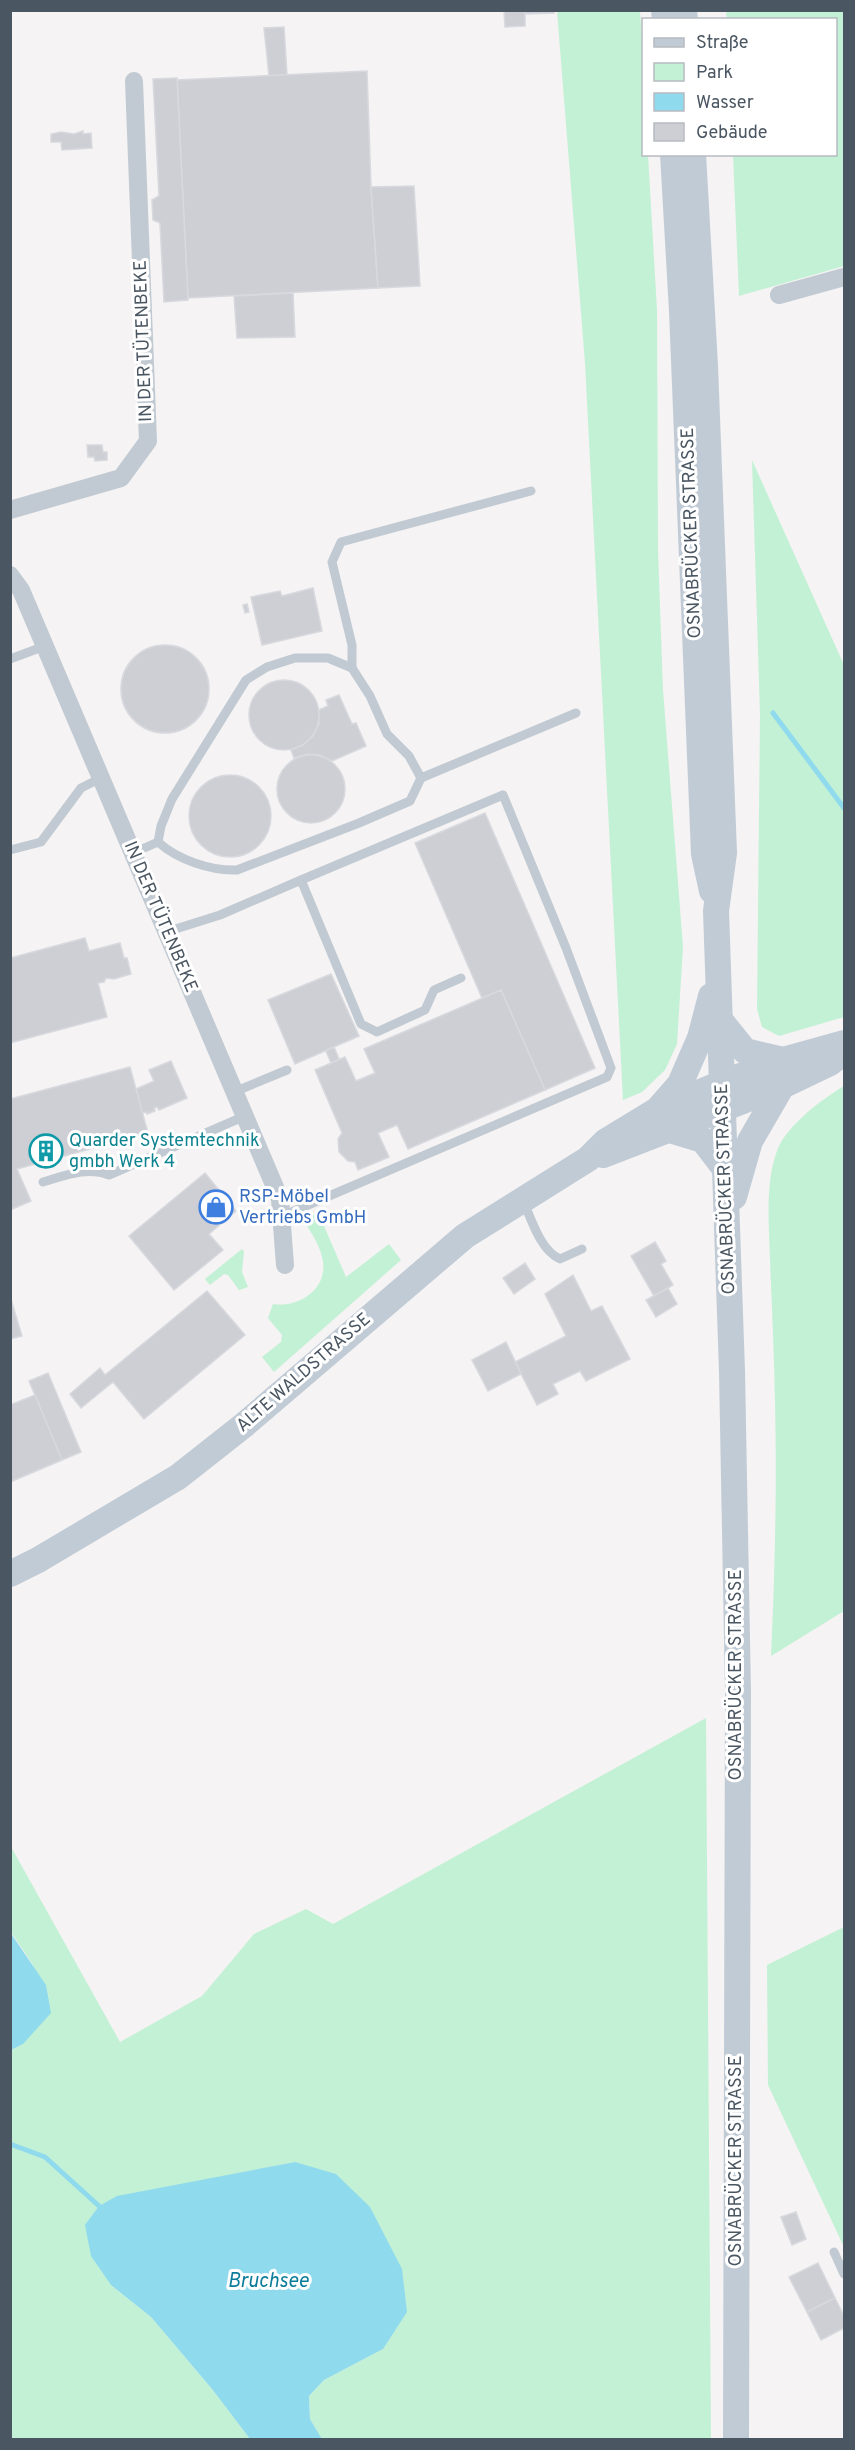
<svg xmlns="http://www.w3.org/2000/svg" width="855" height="2450" font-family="Overpass,sans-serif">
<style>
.green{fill:#c3f1d5}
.water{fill:#90daee}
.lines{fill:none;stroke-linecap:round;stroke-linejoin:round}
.stream{stroke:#90daee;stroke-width:5}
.building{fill:#cdcfd5;stroke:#d7d9de;stroke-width:1.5}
.lane{stroke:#c1cad2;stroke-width:9}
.street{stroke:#c1cad2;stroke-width:18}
.secondary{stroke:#c1cbd6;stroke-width:26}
.labels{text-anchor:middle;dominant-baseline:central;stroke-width:6;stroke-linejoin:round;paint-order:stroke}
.street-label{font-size:18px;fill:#4a5661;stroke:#fff}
.culture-label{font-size:18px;fill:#0d838f;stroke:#fff;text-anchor:start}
.shop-label{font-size:18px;fill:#366cbe;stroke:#fff;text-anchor:start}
.water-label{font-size:20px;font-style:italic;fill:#0c7c9b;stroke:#fff}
</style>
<rect width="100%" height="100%" fill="#f5f3f3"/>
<g class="green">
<polygon points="557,11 640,11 644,72 644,154 648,155 657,310 658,551 663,690 683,947 677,1044 665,1070 642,1092 623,1100 585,363"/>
<polygon points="726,11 844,11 844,266 739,296 733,155 836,154 836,20 727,19"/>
<polygon points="752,460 844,665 844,1017 779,1036 762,1027 757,1009 760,714"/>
<path d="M844,1086V1611L771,1656C775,1571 777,1486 775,1401C774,1354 772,1307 770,1260C769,1227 765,1182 777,1151C786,1126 822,1099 844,1086Z"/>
<path d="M318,1212L346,1277L389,1244L401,1260L274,1372L262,1357L281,1342L282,1335L268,1318L273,1304C298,1308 327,1290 323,1262C321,1246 311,1233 303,1219Z"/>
<polygon points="242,1249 244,1251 242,1272 248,1287 239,1290 228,1275 224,1274 210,1285 205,1279"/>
<polygon points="706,1718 711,2439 322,2439 310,2419 309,2396 324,2380 383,2349 295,2162 230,2175 111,2285 151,2317 212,2389 250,2439 11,2439 11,2050 23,2044 33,1965 11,1932 10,1845 120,2042 202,1996 254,1934 306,1909 333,1924"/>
<polygon points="844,1927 844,2247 768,2085 767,1965"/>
</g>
<g class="water">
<polygon points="10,1932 46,1985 51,2013 23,2044 11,2050"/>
<polygon points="295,2162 336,2174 370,2207 402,2269 407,2312 383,2349 324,2380 309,2396 310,2419 322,2439 250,2439 212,2389 151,2317 111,2285 91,2256 85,2225 99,2206 117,2196"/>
</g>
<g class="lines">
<g class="stream">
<polyline points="773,713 844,808"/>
<polyline points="10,2144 45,2157 99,2206"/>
</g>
</g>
<g class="building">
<polygon points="504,10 525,10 525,26 505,27"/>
<polygon points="525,10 554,10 554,13 525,14"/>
<polygon points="284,27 287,75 269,76 264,28"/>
<polygon points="367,71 371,187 378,288 188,298 177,80"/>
<polygon points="177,78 188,300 164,302 160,223 153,220 152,200 159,196 153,79"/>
<polygon points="83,131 83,134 91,133 92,148 62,150 61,142 51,142 51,134 61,132 74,134"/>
<polygon points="414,186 420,286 378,288 371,187"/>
<polygon points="293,293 295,337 237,338 234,296"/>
<polygon points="87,445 102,445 103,452 107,452 107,460 95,461 94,457 88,457"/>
<polygon points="313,588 322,631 262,645 251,597 280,591 282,596"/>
<polygon points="247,604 249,612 245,613 243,605"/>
<circle cx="165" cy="689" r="44"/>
<circle cx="284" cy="715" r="35"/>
<polygon points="339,695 352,724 356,723 366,746 332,761 320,755 307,754 294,758 291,750 303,745 313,736 319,724 319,710 328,706 326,700"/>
<circle cx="311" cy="789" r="34"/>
<circle cx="230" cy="816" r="41"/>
<polygon points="485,813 595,1068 545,1090 501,990 482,998 415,843"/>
<polygon points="85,938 89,951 120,943 124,958 127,958 131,974 114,979 106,978 104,982 98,983 107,1017 10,1043 10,958"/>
<polygon points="331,974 359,1036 295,1064 268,1000"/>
<polygon points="501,990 545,1090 408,1149 397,1125 378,1133 389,1157 358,1170 355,1162 348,1161 339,1152 338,1139 342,1133 315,1070 345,1057 356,1081 375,1073 364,1049"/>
<polygon points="334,1047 339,1059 331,1063 326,1051"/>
<polygon points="171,1061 187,1098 159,1110 157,1107 154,1108 155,1111 147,1114 146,1112 142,1113 136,1089 154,1081 149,1070"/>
<polygon points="130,1067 148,1133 17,1169 31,1201 10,1210 10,1099"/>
<polygon points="205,1173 236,1211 209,1234 223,1250 174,1290 129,1236"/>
<polygon points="655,1242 666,1261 661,1264 673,1285 654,1296 631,1256"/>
<polygon points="525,1263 535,1279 514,1294 503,1278"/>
<polygon points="573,1275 591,1311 602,1306 630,1359 586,1381 580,1371 553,1384 558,1394 537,1405 515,1362 566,1336 545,1294"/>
<polygon points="668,1288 677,1304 656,1317 646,1300"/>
<polygon points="207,1291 245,1335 144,1419 113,1382 81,1408 70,1394 100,1368 105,1375"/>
<polygon points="10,1296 22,1336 10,1339"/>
<polygon points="506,1342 521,1374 488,1391 472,1360"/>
<polygon points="48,1373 81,1452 62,1460 29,1381"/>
<polygon points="35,1395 62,1460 10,1482 10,1405"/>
<polygon points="796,2212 806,2239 792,2245 781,2217"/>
<polygon points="818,2263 835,2298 807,2312 789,2277"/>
<polygon points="835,2298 844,2316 844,2328 821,2340 807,2312"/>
</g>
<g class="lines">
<g class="lane">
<polyline points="10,659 45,646"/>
<polyline points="352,668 352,645 332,562 341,542 531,491"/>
<polyline points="421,778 576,713"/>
<polyline points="10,850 41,842 81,788 101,778"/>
<path d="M133,853L158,842C178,860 211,871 237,870L359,823L410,801L421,778L409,756L387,734L370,696L352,668L328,658H295L267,667L246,680L172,799L161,826L158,842"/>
<polyline points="166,932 220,915 301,880 361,1024 377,1032 425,1010 434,990 461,978"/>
<polyline points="234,1092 287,1070"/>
<path d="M43,1182C64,1176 87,1166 109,1175L245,1116"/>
<path d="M523,1201C532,1220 540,1250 560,1259L582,1249"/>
<polyline points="280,1217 607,1077 611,1068 566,948 503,795 301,880"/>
<polyline points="834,2252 844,2274"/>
</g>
<g class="street">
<polyline points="779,295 844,277"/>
<polyline points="10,510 121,478 148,441 134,81"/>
<polyline points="10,575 21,590 280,1199 285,1265"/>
</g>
<g class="secondary">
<polyline points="664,10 665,20"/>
<polyline points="684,10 685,20"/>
<polyline points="673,154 682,311 704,854 712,891"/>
<polyline points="693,154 705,366 724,853 716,911 732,1371 738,1692 736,2440"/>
<polyline points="720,1020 745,1051 783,1060"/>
<polyline points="659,1108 680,1084 700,1038 711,996"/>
<polyline points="670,1130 703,1140 726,1170"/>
<polyline points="603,1155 782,1086 830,1063 844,1052"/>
<polyline points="734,1197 750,1141 782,1086"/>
<polyline points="10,1574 38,1560 178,1477 244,1425 465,1236 588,1159 606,1141 657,1110 722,1083 783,1060 844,1043"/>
</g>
</g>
<defs>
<symbol id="building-ring" viewBox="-11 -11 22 22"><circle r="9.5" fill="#fff" stroke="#0f9aa8" stroke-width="1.5"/><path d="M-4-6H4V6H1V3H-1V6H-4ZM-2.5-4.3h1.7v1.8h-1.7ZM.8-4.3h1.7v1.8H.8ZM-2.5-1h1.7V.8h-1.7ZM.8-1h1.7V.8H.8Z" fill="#0f9aa8"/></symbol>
<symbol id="shop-ring" viewBox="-11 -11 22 22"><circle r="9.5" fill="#fff" stroke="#3f7fe0" stroke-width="1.5"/><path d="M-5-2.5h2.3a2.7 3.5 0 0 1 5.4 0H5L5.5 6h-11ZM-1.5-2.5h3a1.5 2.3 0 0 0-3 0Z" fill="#3f7fe0"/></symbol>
</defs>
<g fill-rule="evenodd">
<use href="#building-ring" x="27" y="1132" width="38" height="38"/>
<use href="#shop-ring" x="197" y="1188" width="38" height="38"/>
</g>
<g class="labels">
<g class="street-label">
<text transform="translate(144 341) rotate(-92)">IN DER TÜTENBEKE</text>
<text transform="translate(692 533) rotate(-92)">OSNABRÜCKER STRASSE</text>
<text transform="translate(160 917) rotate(67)">IN DER TÜTENBEKE</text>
<text transform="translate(726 1189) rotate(-92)">OSNABRÜCKER STRASSE</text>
<text transform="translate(304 1373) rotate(-41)">ALTE WALDSTRASSE</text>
<text transform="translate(736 1675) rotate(-90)">OSNABRÜCKER STRASSE</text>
<text transform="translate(736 2161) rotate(-90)">OSNABRÜCKER STRASSE</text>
</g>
<g class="culture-label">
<text x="69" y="1141">Quarder Systemtechnik<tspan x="69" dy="21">gmbh Werk 4</tspan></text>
</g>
<g class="shop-label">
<text x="239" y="1197">RSP-Möbel<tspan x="239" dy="21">Vertriebs GmbH</tspan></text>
</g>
<g class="water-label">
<text x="268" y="2282">Bruchsee</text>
</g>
</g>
<rect width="855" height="2450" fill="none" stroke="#4a5661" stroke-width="24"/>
<rect x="642" y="18" width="195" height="138" fill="#ffffff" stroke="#b7bbc0" stroke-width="1.5"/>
<rect x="654" y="38" width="30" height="9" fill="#c1cbd6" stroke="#b7bbc0" stroke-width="1.5"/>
<text x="696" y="48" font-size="18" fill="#4a5661">Straße</text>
<rect x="654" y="63" width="30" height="18" fill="#c3f1d5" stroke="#b7bbc0" stroke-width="1.5"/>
<text x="696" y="78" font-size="18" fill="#4a5661">Park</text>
<rect x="654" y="93" width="30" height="18" fill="#90daee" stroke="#b7bbc0" stroke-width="1.5"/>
<text x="696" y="108" font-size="18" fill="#4a5661">Wasser</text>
<rect x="654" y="123" width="30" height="18" fill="#cdcfd5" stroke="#b7bbc0" stroke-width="1.5"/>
<text x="696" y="138" font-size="18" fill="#4a5661">Gebäude</text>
</svg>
